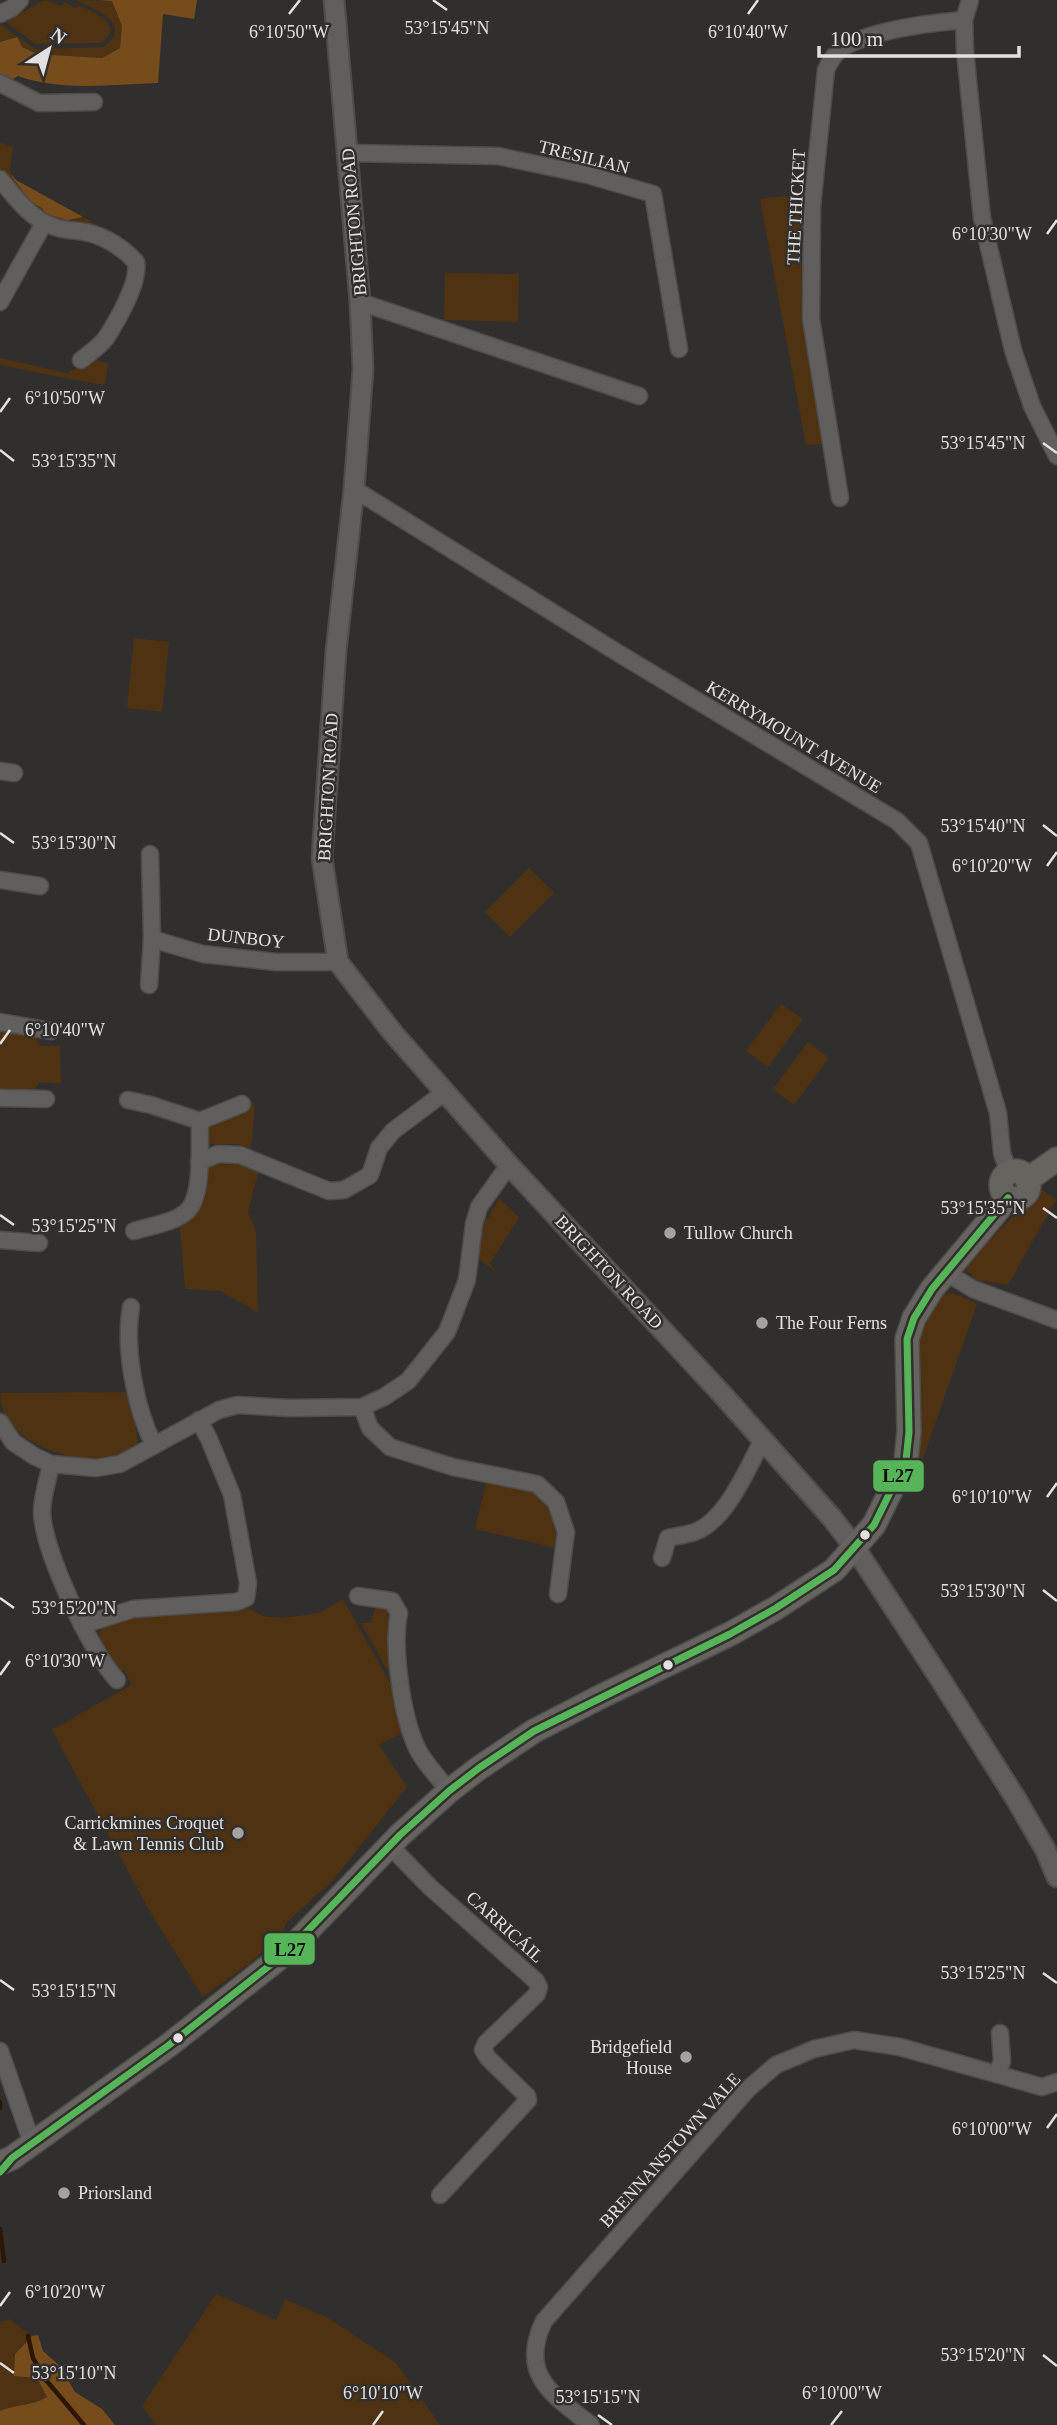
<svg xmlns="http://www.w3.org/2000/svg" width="1057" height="2425" font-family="'Times New Roman',serif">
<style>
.green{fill:#4e3211}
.forest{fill:#764c1c}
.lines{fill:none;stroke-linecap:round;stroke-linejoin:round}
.stream{stroke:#2c1604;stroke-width:4.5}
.minor-casing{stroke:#4d4c4b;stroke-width:19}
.tertiary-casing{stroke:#4d4c4b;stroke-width:23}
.secondary-casing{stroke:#4d4c4b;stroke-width:26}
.minor{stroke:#605f5e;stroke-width:16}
.tertiary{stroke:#605f5e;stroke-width:19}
.secondary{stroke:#676460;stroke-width:23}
.bus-1-casing{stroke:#322f2d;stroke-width:12}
.bus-1{stroke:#56b559;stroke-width:7}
.ticks{fill:none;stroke:#e3e1e0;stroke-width:2.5}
.poi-dot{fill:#a5a3a2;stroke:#322f2d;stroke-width:2.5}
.bus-dot{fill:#e3e1e0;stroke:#322f2d;stroke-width:2.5}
.labels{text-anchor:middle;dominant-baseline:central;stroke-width:5;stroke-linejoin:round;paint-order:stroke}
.street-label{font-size:18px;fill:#e3e1e0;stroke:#322f2d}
.poi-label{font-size:18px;fill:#e3e1e0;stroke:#322f2d;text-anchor:start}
.ticks-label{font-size:18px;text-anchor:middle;fill:#e3e1e0;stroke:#322f2d;stroke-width:5;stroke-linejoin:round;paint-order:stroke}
.line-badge{stroke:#322f2d;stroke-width:2.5}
.pale-badge-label{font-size:19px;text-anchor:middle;font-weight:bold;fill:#111}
</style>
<rect width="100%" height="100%" fill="#312f2e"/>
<g class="green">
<path d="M44,0L62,6L64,2L76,8L78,5C92,12 128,24 101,43L36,44L6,22Z"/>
<path d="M76,0L112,1L122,26L120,48L102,58L37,54L22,47L16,37L0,42V24L35,49L104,47C135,23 94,9 76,0Z"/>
<polygon points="0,142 13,147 10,173 15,180 105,229 104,232 46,217 0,173"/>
<polygon points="808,193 823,444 806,445 760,199"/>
<polygon points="445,273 519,274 518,322 444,320"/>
<path d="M98,352L97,361L108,363L105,385C70,380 35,371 0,365V358L67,373L79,367Z"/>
<polygon points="134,638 169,642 162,712 127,708"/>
<polygon points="529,868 554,893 510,937 485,912"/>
<polygon points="781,1004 803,1019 768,1067 746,1051"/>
<polygon points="0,1028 34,1034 40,1046 60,1046 61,1084 40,1082 31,1093 0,1091"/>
<polygon points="808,1042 829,1058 794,1105 773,1089"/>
<path d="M252,1101L255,1108L251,1148L235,1144H207L196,1128L236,1114C245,1115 248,1109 252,1101Z"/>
<polygon points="221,1157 259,1169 248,1212 256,1231 258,1312 220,1291 185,1289 179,1219 196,1174"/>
<polygon points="1040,1188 1056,1200 1008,1285 976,1280 964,1267"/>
<polygon points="499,1198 519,1218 490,1263 495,1271 477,1258 482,1220 488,1218"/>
<polygon points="953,1293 977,1304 913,1487 903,1478 914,1330 930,1297"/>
<path d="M130,1392L138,1442C134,1449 128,1451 121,1454C80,1470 0,1443 0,1393Z"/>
<path d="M487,1478C536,1489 559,1490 556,1548L475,1529Z"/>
<polygon points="343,1599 390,1683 405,1732 379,1745 407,1787 334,1879 285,1924 285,1932 250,1963 203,1997 149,1910 52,1730 131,1685 125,1671 115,1668 98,1640 101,1628 108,1622 135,1614 248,1608 263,1616 281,1618 320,1613"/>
<polygon points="378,1606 390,1608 396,1686 361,1623 371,1623 375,1609"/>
<polygon points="216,2294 276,2320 285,2299 328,2318 396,2363 440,2425 156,2425 142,2406"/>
<path d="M9,2319L32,2336L15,2353L37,2378L47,2397C33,2406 16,2404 0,2411V2322Z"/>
</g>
<g class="forest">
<path d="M97,0H197L194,19L163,14L158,83C112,84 62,92 18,76L9,81L0,77V42L17,37L22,47L37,54L102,58L120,48L122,26L112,1Z"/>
<path d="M10,173L16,180L83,217L67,220L46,214L42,208L27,200C24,188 15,184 10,173Z"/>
<path d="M38,2335L43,2351L60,2366L75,2392L102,2409L115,2425H0V2411C16,2404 33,2406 47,2397L37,2378L14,2376L15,2354L32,2336Z"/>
</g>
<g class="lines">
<g class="stream">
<polyline points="0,2102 0,2108"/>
<polyline points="0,2229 4,2261"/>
<polyline points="28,2336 33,2358 46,2380 84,2425"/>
</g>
<defs>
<g id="minor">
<polyline points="970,0 964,20 965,51 982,218 1013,350 1032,406 1057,456"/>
<polyline points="0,14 12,8 20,0"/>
<polyline points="0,83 39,103 94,102"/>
<polyline points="348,153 498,156 588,175 653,194 679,349"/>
<path d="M0,179C15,197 30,218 52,226C61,230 70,230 79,231C101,234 121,246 136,262C140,282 117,321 106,338C99,347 90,353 81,360"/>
<polyline points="0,302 44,223"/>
<polyline points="360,302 639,396"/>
<polyline points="354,489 618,653 897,821 919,843 998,1113 1002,1153 1009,1173"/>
<path d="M840,498L811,319L812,206L826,70C830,61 834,54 842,48C872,30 929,23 964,20"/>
<polyline points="0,771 14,773"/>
<polyline points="0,880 40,886"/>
<polyline points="152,939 203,954 276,962 338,962"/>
<polyline points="149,985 152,939 150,854"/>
<polyline points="0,1022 51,1031"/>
<polyline points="0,1098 46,1099"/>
<polyline points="128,1100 151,1105 200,1121 242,1104"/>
<polyline points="199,1162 218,1154 240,1155 329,1191 344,1190 370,1175 379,1148 393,1131 445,1092"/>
<path d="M134,1231C150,1226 173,1223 186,1212C204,1198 199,1143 200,1121"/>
<polyline points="0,1240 39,1243"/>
<polyline points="945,1272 973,1289 1057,1320"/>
<path d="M131,1307C124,1348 135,1408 154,1445"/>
<polyline points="362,1407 370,1428 390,1447 453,1467 537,1484 556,1502 566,1532 558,1594"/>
<polyline points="0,1422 13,1442 34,1456 51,1464 96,1468 120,1464 219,1410 237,1405 289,1408 362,1407 384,1397 408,1381 447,1332 467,1280 474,1224 479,1207 509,1165"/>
<path d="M51,1464C48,1479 42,1497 42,1512C43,1551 91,1652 117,1680"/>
<path d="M662,1558L668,1538C676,1536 686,1535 695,1532C726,1520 747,1470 762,1441"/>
<path d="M358,1596L392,1601L399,1613C392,1648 402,1720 419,1752C427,1766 440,1779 449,1791"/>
<polyline points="82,1625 133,1609 236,1602 246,1598 248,1583 232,1495 209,1439 199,1420"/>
<polyline points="390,1846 430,1887 536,1981 539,1987 537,1994 486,2043 483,2050 488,2058 527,2096 528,2100 440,2195"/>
<polyline points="0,2051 32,2143"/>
<polyline points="997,2074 1002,2061 1000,2033"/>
<path d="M591,2425C553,2395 518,2375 544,2321L748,2089L776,2065L814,2049L854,2040L900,2047L1042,2087L1057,2082"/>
</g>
<polyline id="tertiary" points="334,0 360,302 363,369 354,489 336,651 322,858 338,962 393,1033 509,1165 721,1393 832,1518 855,1548 939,1677 1016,1799 1045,1849 1057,1877"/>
<g id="secondary">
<circle cx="1015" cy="1185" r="14"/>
<polyline points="1027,1180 1057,1159"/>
<polyline points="0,2163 12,2158 169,2045 288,1951 400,1835 449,1791 479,1768 534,1731 600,1697 730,1634 776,1608 834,1570 874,1525 906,1460 909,1432 907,1339 914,1318 932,1289 1008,1198"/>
</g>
</defs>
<use href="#minor" class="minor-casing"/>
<use href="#tertiary" class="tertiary-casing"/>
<use href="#secondary" class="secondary-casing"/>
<use href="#minor" class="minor"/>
<use href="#tertiary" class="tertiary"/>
<use href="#secondary" class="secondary"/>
<defs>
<polyline id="bus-1" points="0,2172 12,2158 169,2045 288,1951 400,1835 449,1791 479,1768 534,1731 730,1634 776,1608 834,1570 874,1525 906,1460 909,1432 907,1339 914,1318 932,1289 1008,1198"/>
</defs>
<use href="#bus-1" class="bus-1-casing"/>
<use href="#bus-1" class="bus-1"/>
</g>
<path class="ticks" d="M433,0L447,10M289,14L300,0M748,14L758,0M1047,234L1057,220M0,412L10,398M1043,443L1057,453M0,450L14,461M1043,825L1057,836M0,833L14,843M1047,866L1057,852M0,1044L10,1030M1043,1208L1057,1218M0,1215L14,1225M1047,1497L1057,1483M1043,1590L1057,1601M0,1598L14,1608M0,1675L10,1661M1043,1973L1057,1983M0,1980L14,1990M1047,2128L1057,2114M0,2306L10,2292M1043,2355L1057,2366M0,2363L14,2373M598,2415L612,2425M373,2425L383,2411M831,2425L842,2411"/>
<g class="poi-dot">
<circle cx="670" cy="1233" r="7"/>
<circle cx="762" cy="1323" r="7"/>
<circle cx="238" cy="1833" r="7"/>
<circle cx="686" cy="2057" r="7"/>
<circle cx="64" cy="2193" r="7"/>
</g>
<g class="bus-dot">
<circle cx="865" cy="1535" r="6"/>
<circle cx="668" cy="1665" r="6"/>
<circle cx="178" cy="2038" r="6"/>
</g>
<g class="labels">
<g class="street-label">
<text transform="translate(584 157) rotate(14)">TRESILIAN</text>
<text transform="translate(796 207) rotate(-87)">THE THICKET</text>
<text transform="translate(354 222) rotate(-95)">BRIGHTON ROAD</text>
<text transform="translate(794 737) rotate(31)">KERRYMOUNT AVENUE</text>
<text transform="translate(328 787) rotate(-87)">BRIGHTON ROAD</text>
<text transform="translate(246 938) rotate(6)">DUNBOY</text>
<text transform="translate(609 1272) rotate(47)">BRIGHTON ROAD</text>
<text transform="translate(505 1927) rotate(42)">CARRICÁIL</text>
<text transform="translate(670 2150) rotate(-48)">BRENNANSTOWN VALE</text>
</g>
<g class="poi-label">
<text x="684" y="1233">Tullow Church</text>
<text x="776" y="1323">The Four Ferns</text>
<text x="224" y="1823" text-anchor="end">Carrickmines Croquet<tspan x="224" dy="21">&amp; Lawn Tennis Club</tspan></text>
<text x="672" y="2047" text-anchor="end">Bridgefield<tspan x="672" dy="21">House</tspan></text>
<text x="78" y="2193">Priorsland</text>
</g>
</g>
<g class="ticks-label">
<text x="447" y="34">53°15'45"N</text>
<text x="289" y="38">6°10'50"W</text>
<text x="748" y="38">6°10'40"W</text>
<text x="992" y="240">6°10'30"W</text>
<text x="65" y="404">6°10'50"W</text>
<text x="983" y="449">53°15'45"N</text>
<text x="74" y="467">53°15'35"N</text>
<text x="983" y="832">53°15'40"N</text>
<text x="74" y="849">53°15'30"N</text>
<text x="992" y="872">6°10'20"W</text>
<text x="65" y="1036">6°10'40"W</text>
<text x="983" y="1214">53°15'35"N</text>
<text x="74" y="1232">53°15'25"N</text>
<text x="992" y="1503">6°10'10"W</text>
<text x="983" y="1597">53°15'30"N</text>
<text x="74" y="1614">53°15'20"N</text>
<text x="65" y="1667">6°10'30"W</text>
<text x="983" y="1979">53°15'25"N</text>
<text x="74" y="1997">53°15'15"N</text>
<text x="992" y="2135">6°10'00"W</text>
<text x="65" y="2298">6°10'20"W</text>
<text x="983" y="2361">53°15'20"N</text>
<text x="74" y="2379">53°15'10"N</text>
<text x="383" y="2399">6°10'10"W</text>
<text x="842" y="2399">6°10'00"W</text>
<text x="598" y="2403">53°15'15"N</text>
</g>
<g class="line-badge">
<rect x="872" y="1459" width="53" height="34" rx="7" fill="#56b559"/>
<rect x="263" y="1932" width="53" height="34" rx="7" fill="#56b559"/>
</g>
<g class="pale-badge-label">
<text x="898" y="1482">L27</text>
<text x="290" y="1956">L27</text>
</g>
<g transform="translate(49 49) rotate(36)" stroke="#322f2d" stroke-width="5" paint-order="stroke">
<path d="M0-5L12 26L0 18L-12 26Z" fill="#e3e1e0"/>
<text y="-10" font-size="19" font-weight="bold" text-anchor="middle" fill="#e3e1e0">N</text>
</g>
<path d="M819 46v10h200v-10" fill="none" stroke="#e3e1e0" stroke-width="3.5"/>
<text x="830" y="46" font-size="21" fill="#e3e1e0" stroke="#322f2d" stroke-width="5" paint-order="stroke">100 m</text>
</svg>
